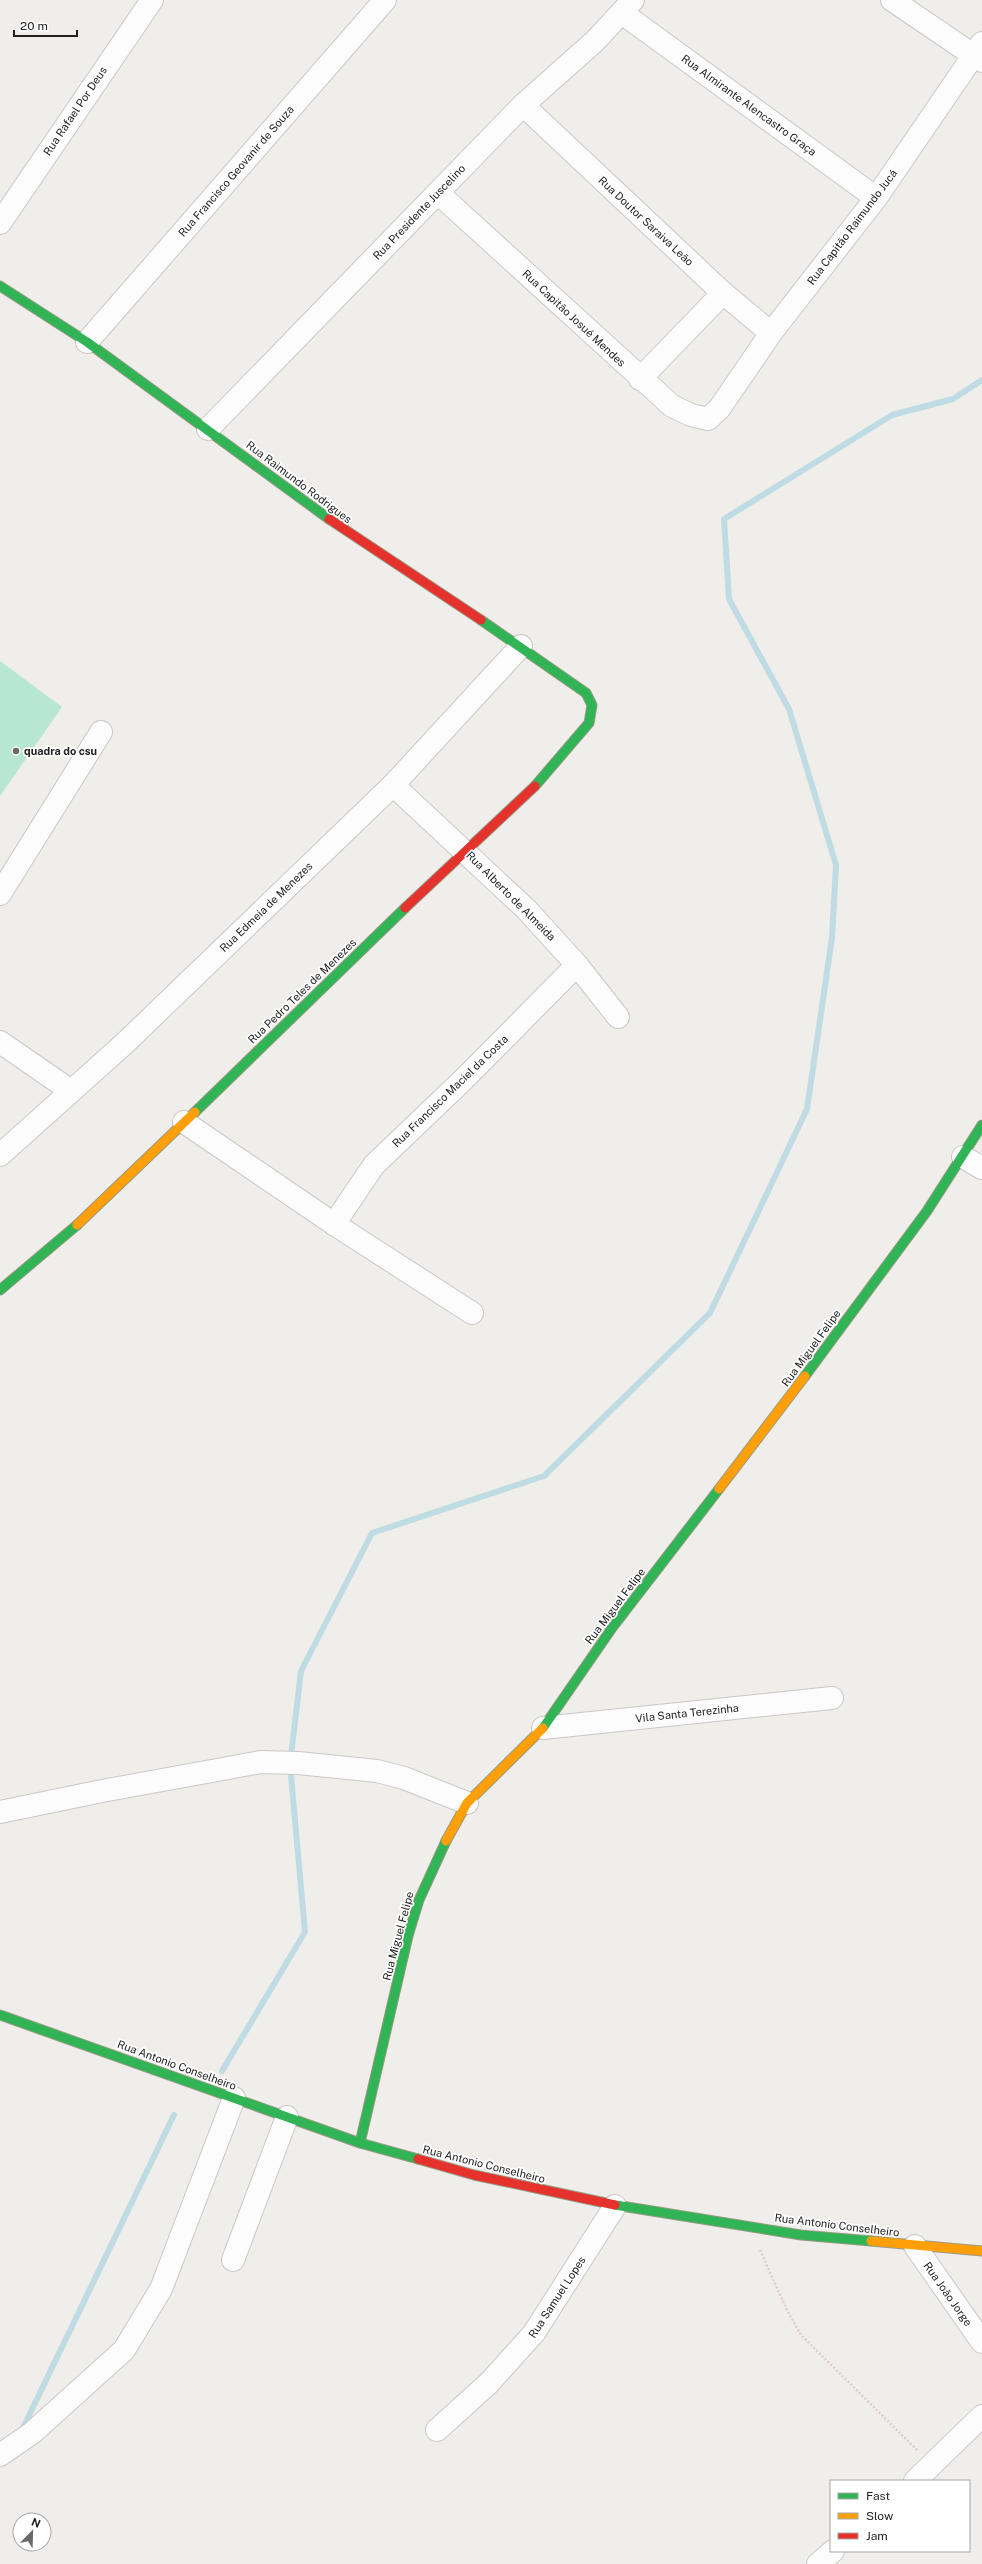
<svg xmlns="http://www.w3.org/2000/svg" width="982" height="2564" font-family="'Public Sans',sans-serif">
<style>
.pitch{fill:#b7e6d2}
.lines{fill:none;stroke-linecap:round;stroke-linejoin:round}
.stream{stroke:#bfdbe3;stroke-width:6}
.street-casing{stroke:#c9c8c7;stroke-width:24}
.fast-casing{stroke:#999a82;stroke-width:11}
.slow-casing{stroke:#999a82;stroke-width:11}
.jam-casing{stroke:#999a82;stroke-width:11}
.path{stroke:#dccecd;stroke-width:2.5;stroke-dasharray:2 2;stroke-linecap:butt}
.street{stroke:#fdfcfc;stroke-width:22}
.fast{stroke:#30b455;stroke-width:9}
.slow{stroke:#ff9f0a;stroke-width:9}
.jam{stroke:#e5322d;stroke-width:9}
.poi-dot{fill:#6a6968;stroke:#fff;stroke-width:1.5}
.labels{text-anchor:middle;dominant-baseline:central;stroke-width:3.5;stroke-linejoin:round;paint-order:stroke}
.street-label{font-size:11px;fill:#222;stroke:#fff}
.poi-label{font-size:11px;font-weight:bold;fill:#222;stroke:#fff;text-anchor:start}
</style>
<rect width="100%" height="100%" fill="#f0eeeb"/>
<polygon class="pitch" points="0,661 62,707 0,796"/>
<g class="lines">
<g class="stream">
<polyline points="222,2071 305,1932 290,1764 301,1671 372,1533 544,1476 710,1313 807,1109 832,938 836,865 789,709 729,599 724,519 892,415 953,399 982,380"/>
<polyline points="21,2432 174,2115"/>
</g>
<defs>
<g id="street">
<polyline points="892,0 982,61"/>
<polyline points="622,13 876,198"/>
<polyline points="523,105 723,293 771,333"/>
<polyline points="438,193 672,406 691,415 708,419 719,409 771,333 876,198 982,43"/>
<polyline points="0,223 152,0"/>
<polyline points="87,342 385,0"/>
<polyline points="640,379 723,293"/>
<polyline points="208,429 523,105 595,41 633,0"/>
<polyline points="393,785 527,910 577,965 618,1017"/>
<polyline points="0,894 101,732"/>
<polyline points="0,1042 71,1091"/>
<polyline points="184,1122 334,1224 472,1313"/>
<polyline points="0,1155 124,1044 393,785 521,646"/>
<polyline points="963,1157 982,1168"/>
<polyline points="334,1224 374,1165 464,1079 577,965"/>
<polyline points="543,1728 832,1698"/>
<polyline points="0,1812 102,1791 261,1762 298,1763 377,1771 404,1778 467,1803"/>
<polyline points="915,2246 982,2342"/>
<polyline points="233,2260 287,2117"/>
<polyline points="437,2430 489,2383 534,2333 615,2206"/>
<polyline points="0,2455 32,2433 124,2350 161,2289 234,2098"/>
<polyline points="915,2481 982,2416"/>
<polyline points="818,2564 833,2551"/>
</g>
<g id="fast">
<polyline points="0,286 87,342 329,519"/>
<polyline points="481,620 586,693 592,705 589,723 535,786"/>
<polyline points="195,1112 405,908"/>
<polyline points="0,1290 77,1225"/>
<polyline points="805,1376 927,1211 982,1125"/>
<polyline points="543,1728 612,1628 719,1489"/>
<polyline points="0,2015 360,2143 418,2159"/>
<polyline points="360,2143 408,1936 419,1900 446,1841"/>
<polyline points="615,2205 801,2235 871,2241"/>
</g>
<g id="slow">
<polyline points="77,1225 195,1112"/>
<polyline points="719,1489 805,1376"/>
<polyline points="446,1841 467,1803 543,1728"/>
<polyline points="871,2241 982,2251"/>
</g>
<g id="jam">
<polyline points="329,519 481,620"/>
<polyline points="405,908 535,786"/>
<polyline points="418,2159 474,2175 615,2205"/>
</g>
</defs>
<use href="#street" class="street-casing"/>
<use href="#fast" class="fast-casing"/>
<use href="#slow" class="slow-casing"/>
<use href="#jam" class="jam-casing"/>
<polyline class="path" points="760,2250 786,2308 801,2335 917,2450"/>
<use href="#street" class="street"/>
<use href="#fast" class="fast"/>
<use href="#slow" class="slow"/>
<use href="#jam" class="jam"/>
</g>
<circle class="poi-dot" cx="16" cy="751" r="4"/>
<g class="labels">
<g class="street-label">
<text transform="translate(749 105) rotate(36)">Rua Almirante Alencastro Graça</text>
<text transform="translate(75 111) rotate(-56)">Rua Rafael Por Deus</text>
<text transform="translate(236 171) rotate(-49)">Rua Francisco Geovanir de Souza</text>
<text transform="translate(419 212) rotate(-46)">Rua Presidente Juscelino</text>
<text transform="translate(646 221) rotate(43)">Rua Doutor Saraiva Leão</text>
<text transform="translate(852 227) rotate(-53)">Rua Capitão Raimundo Jucá</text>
<text transform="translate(574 318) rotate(43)">Rua Capitão Josué Mendes</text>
<text transform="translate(299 482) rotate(37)">Rua Raimundo Rodrigues</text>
<text transform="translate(511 896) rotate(45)">Rua Alberto de Almeida</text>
<text transform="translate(266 907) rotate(-44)">Rua Edmeia de Menezes</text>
<text transform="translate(302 991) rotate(-44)">Rua Pedro Teles de Menezes</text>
<text transform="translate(450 1091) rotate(-44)">Rua Francisco Maciel da Costa</text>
<text transform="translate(811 1348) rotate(-54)">Rua Miguel Felipe</text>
<text transform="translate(615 1606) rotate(-53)">Rua Miguel Felipe</text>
<text transform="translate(687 1713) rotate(-6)">Vila Santa Terezinha</text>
<text transform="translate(398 1936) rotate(-75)">Rua Miguel Felipe</text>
<text transform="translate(177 2065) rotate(20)">Rua Antonio Conselheiro</text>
<text transform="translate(484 2164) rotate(14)">Rua Antonio Conselheiro</text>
<text transform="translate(837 2225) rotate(7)">Rua Antonio Conselheiro</text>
<text transform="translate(948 2294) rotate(55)">Rua João Jorge</text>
<text transform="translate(557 2297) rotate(-57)">Rua Samuel Lopes</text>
</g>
<g class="poi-label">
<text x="24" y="751">quadra do csu</text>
</g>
</g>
<rect x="830" y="2480" width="140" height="72" fill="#ffffff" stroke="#a7a7a7"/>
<rect x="838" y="2493" width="20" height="6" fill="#30b455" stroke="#a7a7a7"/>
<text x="866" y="2500" font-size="12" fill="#222222">Fast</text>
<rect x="838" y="2513" width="20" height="6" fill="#ff9f0a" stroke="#a7a7a7"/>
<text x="866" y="2520" font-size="12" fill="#222222">Slow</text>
<rect x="838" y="2533" width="20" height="6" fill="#e5322d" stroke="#a7a7a7"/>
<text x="866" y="2540" font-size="12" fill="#222222">Jam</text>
<g transform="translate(32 2532) rotate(23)"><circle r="19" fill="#ffffff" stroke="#a7a7a7"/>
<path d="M0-3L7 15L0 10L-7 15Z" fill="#6a6968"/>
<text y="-6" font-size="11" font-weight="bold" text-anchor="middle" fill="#222222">N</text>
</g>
<path d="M14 30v6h63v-6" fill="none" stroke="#222222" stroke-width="2"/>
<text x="20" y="30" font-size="12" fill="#222222" stroke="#ffffff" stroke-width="3" paint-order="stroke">20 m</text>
</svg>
